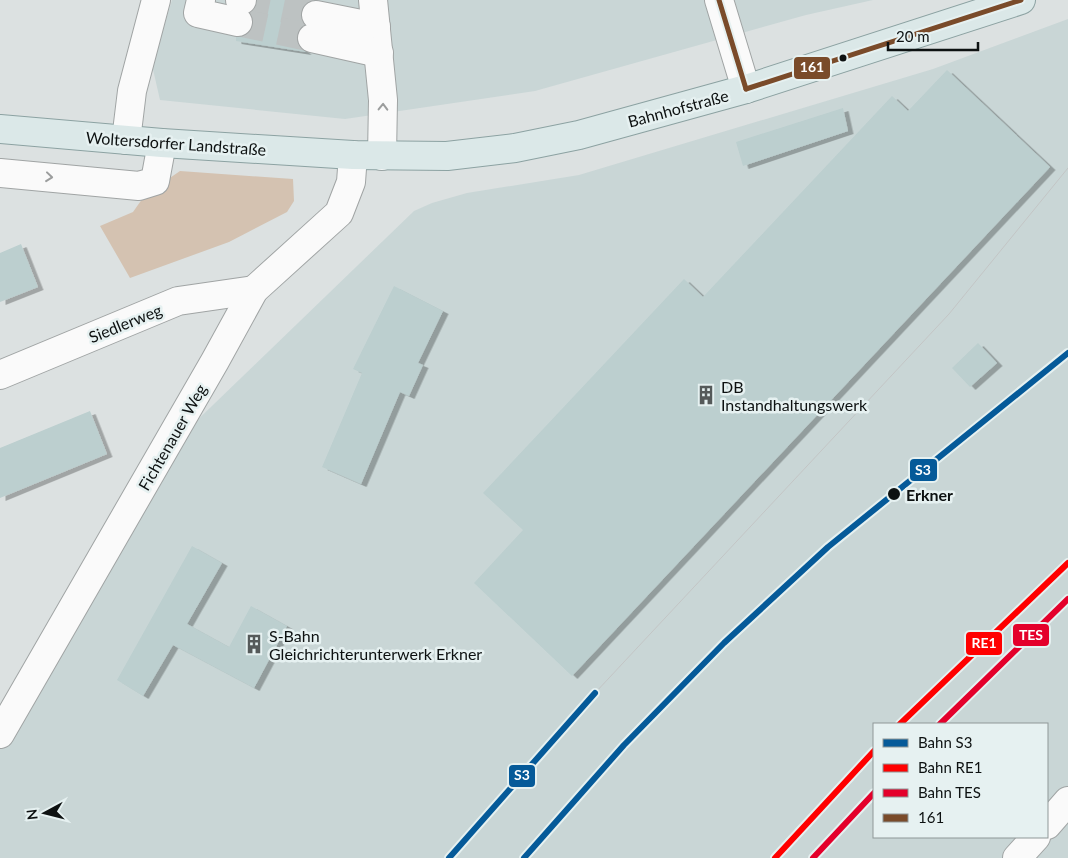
<svg xmlns="http://www.w3.org/2000/svg" width="1068" height="858" font-family="Lato,sans-serif">
<style>
.built{fill:#c9d6d6;fill-rule:evenodd}
.green{fill:#d4c2b1}
.building{fill:#bccfcf;filter:url(#shadow)}
.lines{fill:none;stroke-linecap:round;stroke-linejoin:round}
.minor-tunnel{stroke:#bdc2c2;stroke-width:28;stroke-dasharray:28 14;stroke-linecap:butt}
.minor-casing{stroke:#a0a4a4;stroke-width:30}
.major-casing{stroke:#8ca2a2;stroke-width:30}
.minor{stroke:#fafafa;stroke-width:28}
.major{stroke:#dbe8e8;stroke-width:28}
.tram{stroke:#c3c5c5;stroke-width:1}
.bus-1-casing{stroke:#e6f1f1;stroke-width:9}
.bus-1{stroke:#7a4b2a;stroke-width:5}
.rail-1-casing{stroke:#e6f1f1;stroke-width:10}
.rail-2-casing{stroke:#e6f1f1;stroke-width:10}
.rail-3-casing{stroke:#e6f1f1;stroke-width:10}
.rail-1{stroke:#055a99;stroke-width:6}
.rail-2{stroke:#f00;stroke-width:6}
.rail-3{stroke:#e4002b;stroke-width:6}
.oneway{stroke:#9b9d9d}
.bus-dot{fill:#0d1111;stroke:#e6f1f1;stroke-width:2}
.labels{text-anchor:middle;dominant-baseline:central;stroke-width:5;stroke-linejoin:round;paint-order:stroke}
.street-label{font-size:16px;fill:#0d1111;stroke:#e6f1f1}
.poi-label{font-size:16px;fill:#0d1111;stroke:#e6f1f1;text-anchor:start}
.stop-label{font-size:16px;font-weight:bold;fill:#0d1111;stroke:#e6f1f1;text-anchor:start}
.line-badge{stroke:#e6f1f1;stroke-width:2}
.badge-label{font-size:14px;text-anchor:middle;font-weight:bold;fill:#fff}
</style>
<defs>
<filter id="shadow"><feDropShadow dx="5.5" dy="3" stdDeviation="0" flood-color="#0004"/></filter>
</defs>
<rect width="100%" height="100%" fill="#dce1e1"/>
<g class="built">
<polygon points="172,0 873,0 806,15 535,91 345,119 160,100 152,65"/>
<path d="M1068,19V858H0V742L185,432L414,211L432,203L467,193L579,175L933,69ZM874,724H1047V837H874Z"/>
</g>
<polygon class="green" points="180,171 293,179 294,201 287,212 229,242 130,278 100,226 133,212 145,195"/>
<g class="building">
<polygon points="258,0 313,0 305,4 301,11 301,20 304,25 297,35 297,43 306,52 236,41 236,37 243,37 250,32 253,25 250,13 256,7"/>
<polygon points="947,70 1050,167 572,676 474,583 523,530 483,493 684,279 703,297 892,96 908,111"/>
<polygon points="843,108 848,131 743,166 736,142"/>
<polygon points="21,244 38,287 0,302 0,253"/>
<polygon points="394,286 443,311 418,363 423,365 409,396 400,392 361,484 322,467 362,373 353,369"/>
<polygon points="978,343 997,363 970,387 952,368"/>
<polygon points="90,411 107,454 0,498 0,448"/>
<polygon points="192,546 222,563 187,624 229,647 251,606 287,626 254,688 173,645 143,696 117,680"/>
</g>
<g class="lines">
<g class="minor-tunnel">
<polyline points="242,0 316,15"/>
<polyline points="238,22 312,38"/>
</g>
<defs>
<g id="minor">
<polyline points="201,0 198,13 238,22"/>
<polyline points="240,0 242,0"/>
<polyline points="373,0 383,100 382,156"/>
<polyline points="719,0 746,89"/>
<polyline points="316,15 376,27"/>
<polyline points="312,38 379,53"/>
<polyline points="126,140 132,91 156,0"/>
<polyline points="0,173 139,186 155,181 162,143"/>
<polyline points="0,375 178,301 254,290"/>
<polyline points="0,734 215,361 254,290 339,213 351,182 353,155"/>
<polyline points="1047,825 1068,801"/>
<polyline points="1017,858 1036,837"/>
</g>
<polyline id="major" points="0,129 162,143 353,155 447,156 515,148 579,135 746,89 1021,0"/>
</defs>
<use href="#minor" class="minor-casing"/>
<use href="#major" class="major-casing"/>
<use href="#minor" class="minor"/>
<use href="#major" class="major"/>
<polyline class="tram" points="595,693 949,314 1068,168"/>
<defs>
<g id="bus-1">
<polyline points="719,0 746,89"/>
<polyline points="746,89 1021,0"/>
</g>
</defs>
<use href="#bus-1" class="bus-1-casing"/>
<use href="#bus-1" class="bus-1"/>
<defs>
<g id="rail-1">
<polyline points="449,858 595,693"/>
<polyline points="524,858 624,745 724,643 828,547 1068,353"/>
</g>
<g id="rail-2">
<polyline points="900,724 1068,563"/>
<polyline points="775,858 874,751"/>
</g>
<g id="rail-3">
<polyline points="940,724 1068,599"/>
<polyline points="813,858 874,793"/>
</g>
</defs>
<use href="#rail-1" class="rail-1-casing"/>
<use href="#rail-2" class="rail-2-casing"/>
<use href="#rail-3" class="rail-3-casing"/>
<use href="#rail-1" class="rail-1"/>
<use href="#rail-2" class="rail-2"/>
<use href="#rail-3" class="rail-3"/>
</g>
<defs><path id="oneway-chevron" d="M-2-3.5L2.5 0L-2 3.5" fill="none" stroke-width="1.6" stroke-linecap="round" stroke-linejoin="round" transform="scale(1.25)"/></defs>
<g class="oneway">
<use href="#oneway-chevron" transform="translate(383 107) rotate(-89)"/>
<use href="#oneway-chevron" transform="translate(49 177) rotate(6)"/>
</g>
<defs>
<symbol id="building-bare" viewBox="-9 -9 18 18"><path d="M-4-6H4V6H1V3H-1V6H-4ZM-2.5-4.3h1.7v1.8h-1.7ZM.8-4.3h1.7v1.8H.8ZM-2.5-1h1.7V.8h-1.7ZM.8-1h1.7V.8H.8Z" fill="#555a5a" stroke="#e6f1f1" stroke-width="2.5" paint-order="stroke"/></symbol>
</defs>
<g fill-rule="evenodd">
<use href="#building-bare" x="692" y="381" width="28" height="28"/>
<use href="#building-bare" x="240" y="630" width="28" height="28"/>
</g>
<g class="bus-dot">
<circle cx="843" cy="58" r="4.5"/>
<circle cx="894" cy="494" r="7"/>
</g>
<g class="labels">
<g class="street-label">
<text transform="translate(678 108) rotate(-15)">Bahnhofstraße</text>
<text transform="translate(176 143) rotate(4)">Woltersdorfer Landstraße</text>
<text transform="translate(125 323) rotate(-22)">Siedlerweg</text>
<text transform="translate(172 437) rotate(-60)">Fichtenauer Weg</text>
</g>
<g class="poi-label">
<text x="721" y="386">DB<tspan x="721" dy="18">Instandhaltungswerk</tspan></text>
<text x="269" y="635">S-Bahn<tspan x="269" dy="18">Gleichrichterunterwerk Erkner</tspan></text>
</g>
<g class="stop-label">
<text x="906" y="494">Erkner</text>
</g>
</g>
<g class="line-badge">
<rect x="793" y="56" width="38" height="24" rx="5" fill="#7a4b2a"/>
<rect x="909" y="458" width="29" height="24" rx="5" fill="#055a99"/>
<rect x="1012" y="623" width="38" height="24" rx="5" fill="#e4002b"/>
<rect x="965" y="631" width="38" height="25" rx="5" fill="#f00"/>
<rect x="508" y="764" width="28" height="24" rx="5" fill="#055a99"/>
</g>
<g class="badge-label">
<text x="812" y="72">161</text>
<text x="923" y="475">S3</text>
<text x="1031" y="640">TES</text>
<text x="984" y="648">RE1</text>
<text x="522" y="780">S3</text>
</g>
<rect x="873" y="723" width="175" height="115" fill="#e6f1f1" stroke="#8f9797"/>
<rect x="883" y="739" width="25" height="8" fill="#055a99" stroke="#8f9797"/>
<text x="918" y="748" font-size="15" fill="#0d1111">Bahn S3</text>
<rect x="883" y="764" width="25" height="8" fill="#ff0000" stroke="#8f9797"/>
<text x="918" y="773" font-size="15" fill="#0d1111">Bahn RE1</text>
<rect x="883" y="789" width="25" height="8" fill="#e4002b" stroke="#8f9797"/>
<text x="918" y="798" font-size="15" fill="#0d1111">Bahn TES</text>
<rect x="883" y="814" width="25" height="8" fill="#7a4b2a" stroke="#8f9797"/>
<text x="918" y="823" font-size="15" fill="#0d1111">161</text>
<g transform="translate(45 813) rotate(263)" stroke="#e6f1f1" stroke-width="4" paint-order="stroke">
<path d="M0-4L9 19L0 12L-9 19Z" fill="#0d1111"/>
<text y="-8" font-size="14" font-weight="bold" text-anchor="middle" fill="#0d1111">N</text>
</g>
<path d="M888 42v8h90v-8" fill="none" stroke="#0d1111" stroke-width="2.5"/>
<text x="896" y="42" font-size="15" fill="#0d1111" stroke="#e6f1f1" stroke-width="4" paint-order="stroke">20 m</text>
</svg>
